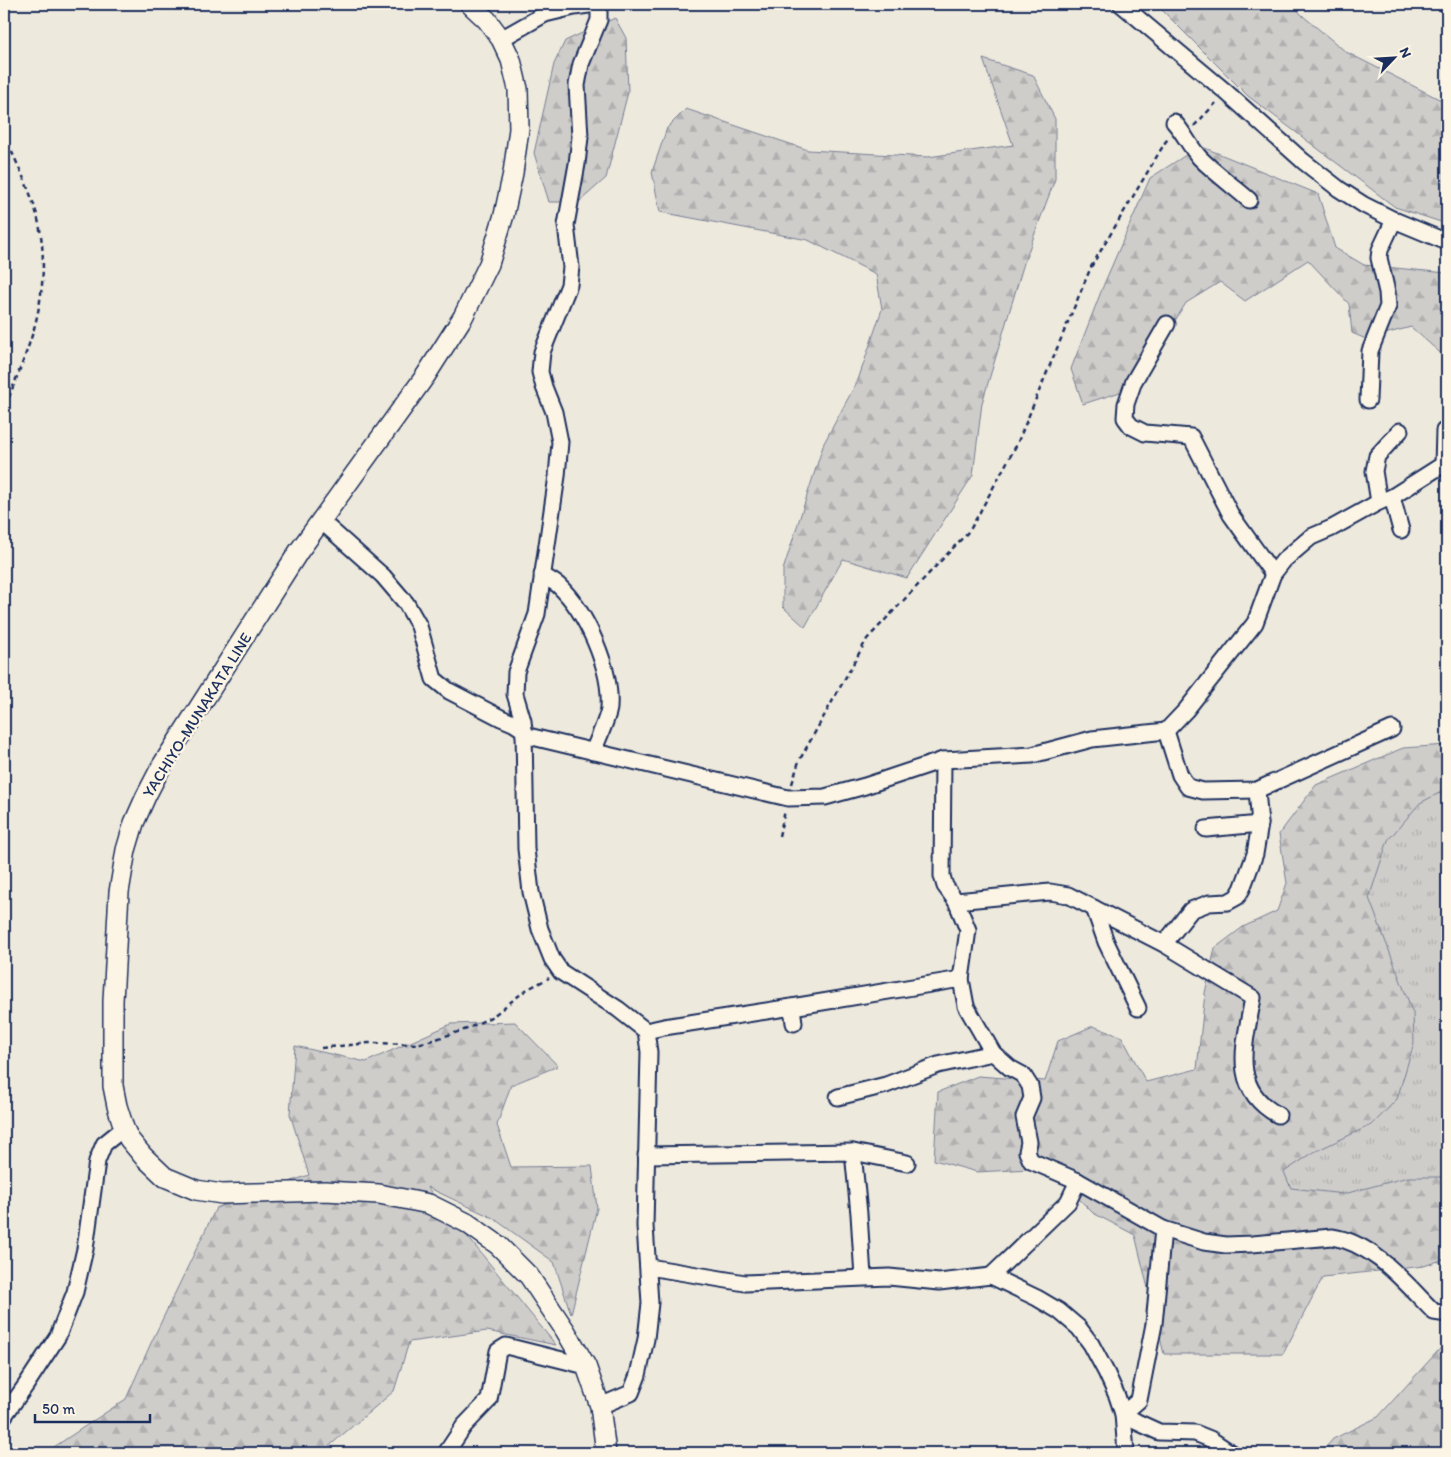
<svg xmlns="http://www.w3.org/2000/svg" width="1451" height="1457" font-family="Itim,sans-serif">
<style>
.grass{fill:url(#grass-tufts);stroke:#757e94}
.forest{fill:url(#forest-firs);stroke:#757e94}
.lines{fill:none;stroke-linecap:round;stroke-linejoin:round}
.minor-casing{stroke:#1b2f5e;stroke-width:19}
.major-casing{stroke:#1b2f5e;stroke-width:22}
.path{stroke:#1b2f5e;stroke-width:2.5;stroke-dasharray:5 4;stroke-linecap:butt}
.minor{stroke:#fcf5e5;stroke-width:15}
.major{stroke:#fcf5e5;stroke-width:19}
.labels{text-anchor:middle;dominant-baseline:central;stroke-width:5;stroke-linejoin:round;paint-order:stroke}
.street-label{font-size:16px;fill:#1b2f5e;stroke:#fcf5e5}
</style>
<defs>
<pattern id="grass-tufts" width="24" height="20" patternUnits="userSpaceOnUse" patternTransform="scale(1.25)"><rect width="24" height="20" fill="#cfcdca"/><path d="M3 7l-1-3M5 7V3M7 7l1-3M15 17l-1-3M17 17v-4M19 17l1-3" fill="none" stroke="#b1b0b0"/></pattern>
<pattern id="forest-firs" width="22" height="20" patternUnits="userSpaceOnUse" patternTransform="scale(1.25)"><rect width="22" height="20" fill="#cfcdca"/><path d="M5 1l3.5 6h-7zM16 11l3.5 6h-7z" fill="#b1b0b0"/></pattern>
</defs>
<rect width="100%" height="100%" fill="#eee9dd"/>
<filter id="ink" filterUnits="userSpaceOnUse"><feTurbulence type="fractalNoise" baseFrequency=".02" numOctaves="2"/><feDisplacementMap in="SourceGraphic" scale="10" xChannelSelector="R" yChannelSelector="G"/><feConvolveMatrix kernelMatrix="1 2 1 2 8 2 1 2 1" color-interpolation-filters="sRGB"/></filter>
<g filter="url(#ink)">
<polygon class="grass" points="1447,792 1447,1265 1265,1198 1366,807"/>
<g class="forest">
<polygon points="1149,4 1291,4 1303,16 1346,52 1447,103 1447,224 1395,207 1248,96 1162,10"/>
<polygon points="615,18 626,38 628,92 606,178 579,202 549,202 534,153 554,64 565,41"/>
<polygon points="983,59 1033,75 1055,119 1055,179 1024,263 982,403 973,475 907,578 843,559 805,627 783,607 783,570 824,443 858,380 882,309 876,274 808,240 660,212 652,172 667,128 686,109 808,150 928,157 1013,145"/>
<polygon points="1200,146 1318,194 1335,248 1364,265 1447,273 1447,359 1411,327 1366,339 1352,333 1349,304 1308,260 1245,301 1220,282 1186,303 1133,388 1083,404 1071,369 1104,284 1150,178"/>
<polygon points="1447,745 1447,789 1420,803 1388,840 1369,898 1413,1013 1414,1043 1397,1099 1373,1124 1314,1152 1284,1172 1291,1188 1344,1194 1408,1177 1447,1177 1447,1258 1424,1266 1323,1277 1283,1354 1164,1354 1135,1235 1093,1213 1048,1168 977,1172 934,1160 938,1092 978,1076 1045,1081 1058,1041 1093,1026 1122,1037 1146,1082 1197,1069 1205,993 1215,948 1243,927 1277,911 1287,883 1279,834 1316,785 1403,748"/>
<polygon points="515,1022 558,1066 511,1085 497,1125 511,1167 592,1166 597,1208 571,1314 554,1262 493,1218 427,1187 556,1345 487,1331 409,1342 394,1391 321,1453 238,1453 202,1448 193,1453 45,1453 126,1399 151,1343 216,1208 309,1175 290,1114 295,1046 366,1062 451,1024"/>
<polygon points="1447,1341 1447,1453 1321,1453 1333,1439 1378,1417"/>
</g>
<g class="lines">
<defs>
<g id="minor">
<polyline points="599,4 599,20 581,64 577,85 580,137 577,164 566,225 571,267 569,285 542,352 540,372 544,387 554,412 560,442 557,476 537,614 516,672 515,694 523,721 524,730 526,849 531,892 540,929 552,959 561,972 618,1009 646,1031 649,1052 645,1226 650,1303 646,1339 638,1375 631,1393 600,1406"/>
<polyline points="1121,4 1226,92 1303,161 1339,189 1364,205 1394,220 1447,242"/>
<polyline points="501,39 545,14 574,7 596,4"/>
<path d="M1174,122C1184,133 1190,147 1200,158C1215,173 1233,186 1249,200"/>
<polyline points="1167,324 1134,381 1126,404 1125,418 1131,426 1145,433 1191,437 1231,515 1273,574"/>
<polyline points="1368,400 1370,351 1388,306 1387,292 1379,258 1380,250 1394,220"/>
<polyline points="1443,465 1444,431 1447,430"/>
<polyline points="1392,497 1401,530"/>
<polyline points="1379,502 1374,471 1377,456 1400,431"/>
<polyline points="320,520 383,576 406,603 419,626 434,679 449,691 501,718 513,723 524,730"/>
<path d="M542,575C547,578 553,581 558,585C586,611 612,669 609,708C608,718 597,741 593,752"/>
<polyline points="1166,731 1180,775 1188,787 1203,791 1257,790 1392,729"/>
<polyline points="524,735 788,798 825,797 865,786 943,760 1032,755 1092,739 1166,731 1186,710 1255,623 1273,574 1284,560 1311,537 1332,528 1379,502 1392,497 1447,462"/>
<path d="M943,760L942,876L945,886L956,901L968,930L961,979L966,1006L993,1053L1010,1068L1023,1075L1030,1086L1032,1098L1024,1117L1029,1142L1027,1152L1031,1161L1078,1181L1163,1229L1204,1242L1226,1245L1252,1244L1332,1237C1374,1243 1406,1284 1434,1312L1447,1314"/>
<polyline points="1206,829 1260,824"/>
<path d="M956,901L1050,892L1068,895L1164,944L1253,998C1245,1044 1229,1088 1278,1115"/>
<polyline points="1094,908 1106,942 1138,1008"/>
<polyline points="1164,944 1191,910 1209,903 1228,902 1237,897 1242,889 1255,854 1260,824 1257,790"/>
<polyline points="792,1007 794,1023"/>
<polyline points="646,1031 664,1027 792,1007 961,979"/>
<polyline points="838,1097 886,1085 938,1065 993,1053"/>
<polyline points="853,1152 859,1214 863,1277"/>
<polyline points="646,1155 853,1152 907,1163"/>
<polyline points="1163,1229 1154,1324 1139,1400 1123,1414 1137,1422 1159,1432 1195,1433 1210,1439 1231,1453"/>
<polyline points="649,1267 745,1283 889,1277 939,1282 991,1276 1037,1298 1059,1311 1079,1328 1091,1344 1106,1372 1117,1396 1123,1414 1126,1453"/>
<polyline points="991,1276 1068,1202 1078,1181"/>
<polyline points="4,1416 26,1385 58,1336 75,1292 85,1249 97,1161 104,1144 124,1128"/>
<polyline points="446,1453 464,1426 489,1400 498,1351 506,1346 586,1366"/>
</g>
<polyline id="major" points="470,4 487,20 501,39 511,60 518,89 519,129 513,173 504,215 489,264 463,317 426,375 299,551 161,767 146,796 134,823 126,850 119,892 113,1001 113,1086 117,1106 124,1128 129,1139 143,1156 165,1177 196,1190 222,1194 325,1191 379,1194 429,1204 467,1223 498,1245 529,1276 565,1330 586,1366 600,1406 606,1453"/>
</defs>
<use href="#minor" class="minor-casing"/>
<use href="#major" class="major-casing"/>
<g class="path">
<polyline points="1194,126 1216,103"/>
<path d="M4,135C14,157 26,181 34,205C47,245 45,291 33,332C25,359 13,385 4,411"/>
<polyline points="792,784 799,761 867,639 970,530 1017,444 1091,267 1166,141 1169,139"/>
<polyline points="779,836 785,811"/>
<polyline points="321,1048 369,1043 417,1044 433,1040 467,1029 493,1016 526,990 549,978"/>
</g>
<use href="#minor" class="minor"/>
<use href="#major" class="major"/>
</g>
</g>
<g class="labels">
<g class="street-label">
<text transform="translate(197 715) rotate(-58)">YACHIYO-MUNAKATA LINE</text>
</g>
</g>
<rect width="1451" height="1457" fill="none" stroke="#fcf5e5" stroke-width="20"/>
<rect x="10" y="10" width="1431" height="1437" fill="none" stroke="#1b2f5e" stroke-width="2" filter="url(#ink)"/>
<g transform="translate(1394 58) rotate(65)" stroke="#fcf5e5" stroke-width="4" paint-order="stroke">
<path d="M0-4L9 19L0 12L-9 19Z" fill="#1b2f5e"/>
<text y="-8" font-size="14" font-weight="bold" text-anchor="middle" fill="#1b2f5e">N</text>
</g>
<path d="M35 1414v8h115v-8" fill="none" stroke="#1b2f5e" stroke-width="2.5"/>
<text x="42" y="1414" font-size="15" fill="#1b2f5e" stroke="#fcf5e5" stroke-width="4" paint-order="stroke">50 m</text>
</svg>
